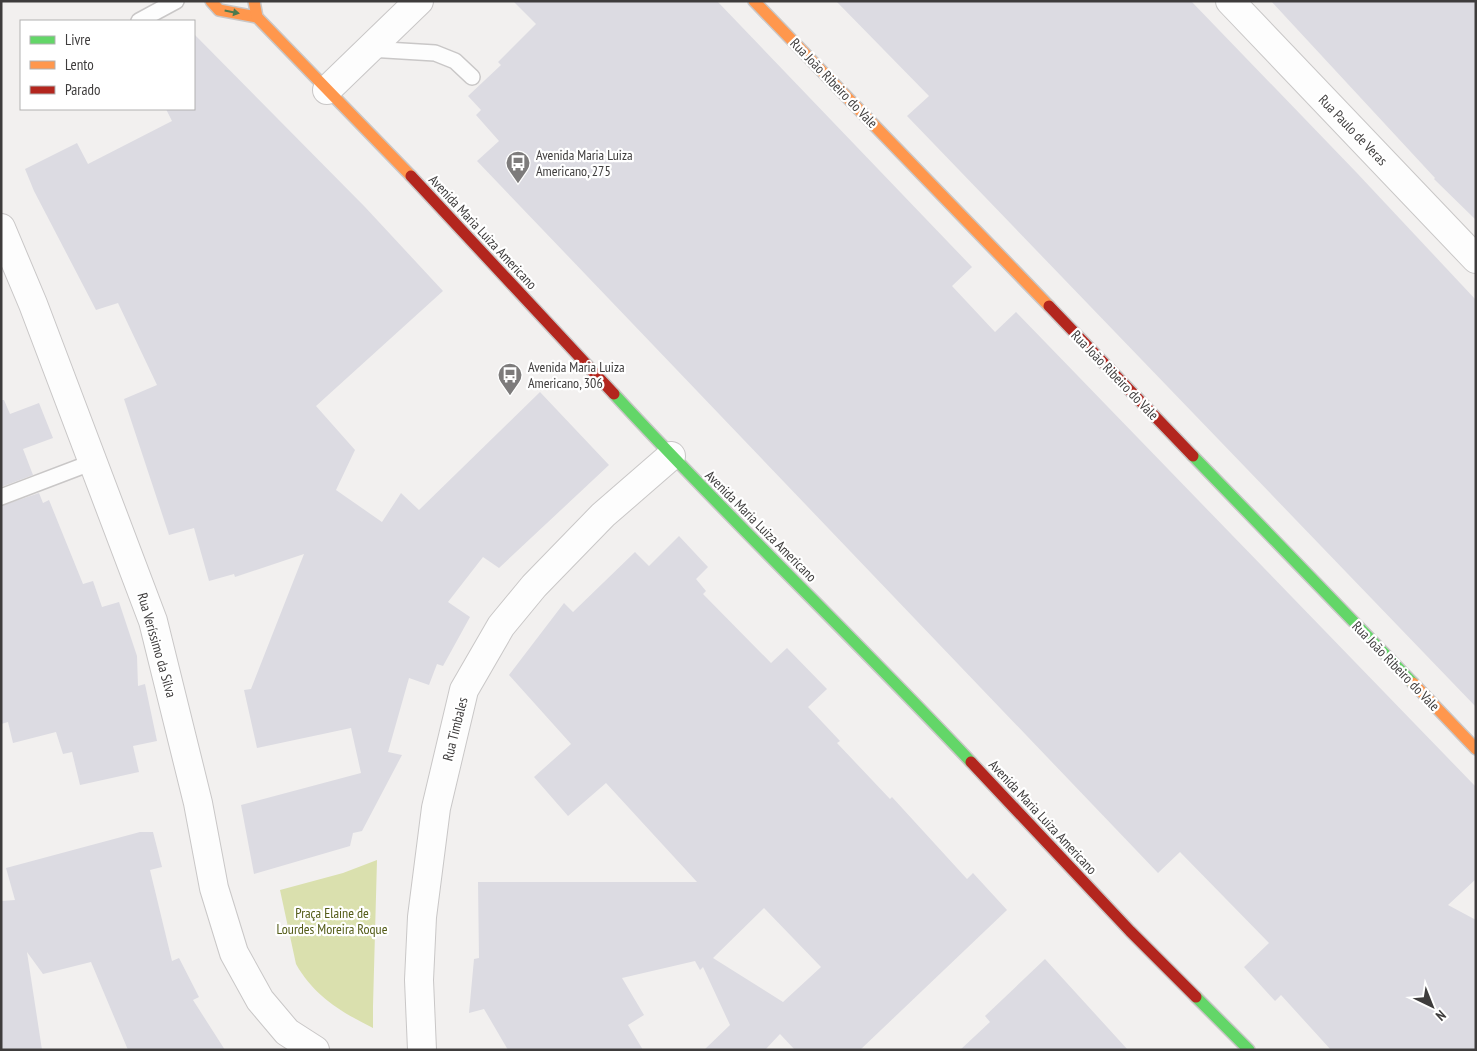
<svg xmlns="http://www.w3.org/2000/svg" width="1477" height="1051" font-family="'PT Sans Narrow',sans-serif">
<style>
.park{fill:#dae0ae}
.building{fill:#dcdbe2;fill-rule:evenodd}
.lines{fill:none;stroke-linecap:round;stroke-linejoin:round}
.lane-casing{stroke:#c9c7c7;stroke-width:18}
.street-casing{stroke:#c9c7c7;stroke-width:30}
.fast-casing{stroke:#c9c7c7;stroke-width:14}
.slow-casing{stroke:#c9c7c7;stroke-width:14}
.jam-casing{stroke:#c9c7c7;stroke-width:14}
.lane{stroke:#fdfdfd;stroke-width:15}
.street{stroke:#fdfdfd;stroke-width:28}
.fast{stroke:#63d668;stroke-width:11}
.slow{stroke:#ff974d;stroke-width:11}
.jam{stroke:#b3261e;stroke-width:11}
.oneway{fill:#4d7a4e}
.labels{text-anchor:middle;dominant-baseline:central;stroke-width:4.5;stroke-linejoin:round;paint-order:stroke}
.street-label{font-size:14px;fill:#3e3c3c;stroke:#fff}
.poi-label{font-size:14px;fill:#3e3c3c;stroke:#fff;text-anchor:start}
.park-label{font-size:14px;fill:#545c18;stroke:#fff}
</style>
<rect width="100%" height="100%" fill="#f2f0ef"/>
<path class="park" d="M377,860L373,1006V1028C341,1012 314,996 296,964L280,890L343,873Z"/>
<g class="building">
<polygon points="513,1 717,1 972,267 952,286 995,332 1016,312 1476,787 1476,879 1448,905 1476,920 1476,1050 1331,1050 1281,995 1275,1001 1244,967 1269,943 1180,852 1158,873 477,161 499,141 476,115 481,110 468,96 501,65 498,62 536,24"/>
<polygon points="836,1 1191,1 1356,172 1476,300 1476,707 907,116 929,96"/>
<polygon points="1271,1 1476,1 1476,220 1434,179 1435,178"/>
<polygon points="194,34 365,207 443,291 316,406 355,450 336,490 382,522 401,493 419,510 540,392 609,465 499,568 483,557 448,602 470,617 443,666 437,664 429,685 409,678 388,752 402,755 362,831 353,833 350,846 254,874 241,805 361,773 351,728 257,748 244,690 251,689 304,554 235,577 234,574 209,581 194,528 169,535 124,399 157,385 118,303 96,310 34,191 25,169 77,143 88,164 172,121 166,109 194,109"/>
<polygon points="1,400 4,400 10,414 39,403 53,438 23,449 33,475 1,487"/>
<polygon points="39,493 43,503 49,500 83,584 93,581 102,607 119,602 137,656 138,686 145,684 157,741 133,746 139,772 80,785 72,752 63,754 56,732 13,743 8,722 1,724 1,506"/>
<path d="M679,536L708,567L696,579L706,591L703,594L771,663L787,648L827,689L808,707L840,741L837,743L890,799L892,797L967,879L973,873L1007,910L860,1050H795L780,1034L765,1050H704L730,1025L703,967L700,970L695,961L622,978L644,1015L628,1025L643,1050H508L484,1009L469,1013L474,959L479,958L478,882H697L606,783L568,816L534,777L571,744L509,675L564,603L573,612L635,552L649,566ZM764,908L821,967L783,1002L713,958Z"/>
<polygon points="140,832 153,832 162,867 150,870 172,961 179,958 199,997 193,1000 225,1050 128,1050 91,962 43,974 27,952 42,1050 1,1050 1,901 15,900 6,868"/>
<polygon points="1045,959 1128,1050 960,1050 990,1022 985,1016"/>
</g>
<g class="lines">
<defs>
<g id="lane">
<polyline points="139,21 176,1"/>
<polyline points="369,49 435,53 455,61 472,77"/>
<polyline points="1,497 93,462"/>
</g>
<g id="street">
<polyline points="1230,1 1476,259"/>
<polyline points="327,90 419,1"/>
<polyline points="1,228 33,304 153,621 198,803 214,888 234,953 260,1000 287,1032 315,1050"/>
<polyline points="422,1050 419,980 422,917 436,808 464,690 501,626 534,586 603,515 671,456"/>
</g>
<g id="fast">
<path d="M614,394C730,520 853,637 971,762"/>
<polyline points="1193,456 1413,683"/>
<polyline points="1196,997 1249,1050"/>
</g>
<g id="slow">
<polyline points="211,1 219,10 257,17"/>
<polyline points="254,1 257,17 411,176"/>
<polyline points="754,1 1049,306"/>
<polyline points="1413,683 1476,749"/>
</g>
<g id="jam">
<polyline points="411,176 614,394"/>
<polyline points="1049,306 1193,456"/>
<polyline points="971,762 1130,931 1196,997"/>
</g>
</defs>
<use href="#lane" class="lane-casing"/>
<use href="#street" class="street-casing"/>
<use href="#fast" class="fast-casing"/>
<use href="#slow" class="slow-casing"/>
<use href="#jam" class="jam-casing"/>
<use href="#lane" class="lane"/>
<use href="#street" class="street"/>
<use href="#fast" class="fast"/>
<use href="#slow" class="slow"/>
<use href="#jam" class="jam"/>
</g>
<defs><path id="oneway-solid" d="M-6-.8H1V-3.2L6.5 0L1 3.2V.8H-6Z" transform="scale(1.25)"/></defs>
<use class="oneway" href="#oneway-solid" transform="translate(232 12) rotate(11)"/>
<defs>
<symbol id="bus-pin" viewBox="-11 -11 22 30"><path d="M0 17L-7.5 6A9.5 9.5 0 1 1 7.5 6Z" fill="#7d7b7b" stroke="#fff"/><path d="M-5-6H5V4H4V6H2V4H-2V6H-4V4H-5ZM-3.5-4V0h7V-4ZM-3.5 1.2v1.5H-2V1.2ZM2 1.2v1.5H3.5V1.2Z" fill="#fff"/></symbol>
</defs>
<g fill-rule="evenodd">
<use href="#bus-pin" x="504" y="149" width="28" height="38"/>
<use href="#bus-pin" x="496" y="361" width="28" height="38"/>
</g>
<g class="labels">
<g class="street-label">
<text transform="translate(834 83) rotate(46)">Rua João Ribeiro do Vale</text>
<text transform="translate(1353 130) rotate(46)">Rua Paulo de Veras</text>
<text transform="translate(483 232) rotate(47)">Avenida Maria Luiza Americano</text>
<text transform="translate(1115 375) rotate(46)">Rua João Ribeiro do Vale</text>
<text transform="translate(761 526) rotate(45)">Avenida Maria Luiza Americano</text>
<text transform="translate(157 645) rotate(74)">Rua Veríssimo da Silva</text>
<text transform="translate(1396 666) rotate(46)">Rua João Ribeiro do Vale</text>
<text transform="translate(455 729) rotate(-76)">Rua Timbales</text>
<text transform="translate(1043 817) rotate(47)">Avenida Maria Luiza Americano</text>
</g>
<g class="poi-label">
<text x="536" y="155">Avenida Maria Luiza<tspan x="536" dy="16">Americano, 275</tspan></text>
<text x="528" y="367">Avenida Maria Luiza<tspan x="528" dy="16">Americano, 306</tspan></text>
</g>
<g class="park-label">
<text x="332" y="913">Praça Elaine de<tspan x="332" dy="16">Lourdes Moreira Roque</tspan></text>
</g>
</g>
<rect width="1477" height="1051" fill="none" stroke="#3e3c3c" stroke-width="5"/>
<rect x="20" y="20" width="175" height="90" fill="#ffffff" stroke="#b2b1b1"/>
<rect x="30" y="36" width="25" height="8" fill="#63d668" stroke="#b2b1b1"/>
<text x="65" y="45" font-size="15" fill="#3e3c3c">Livre</text>
<rect x="30" y="61" width="25" height="8" fill="#ff974d" stroke="#b2b1b1"/>
<text x="65" y="70" font-size="15" fill="#3e3c3c">Lento</text>
<rect x="30" y="86" width="25" height="8" fill="#b3261e" stroke="#b2b1b1"/>
<text x="65" y="95" font-size="15" fill="#3e3c3c">Parado</text>
<g transform="translate(1432 1006) rotate(137)" stroke="#ffffff" stroke-width="4" paint-order="stroke">
<path d="M0-4L9 19L0 12L-9 19Z" fill="#3e3c3c"/>
<text y="-8" font-size="14" font-weight="bold" text-anchor="middle" fill="#3e3c3c">N</text>
</g>
</svg>
